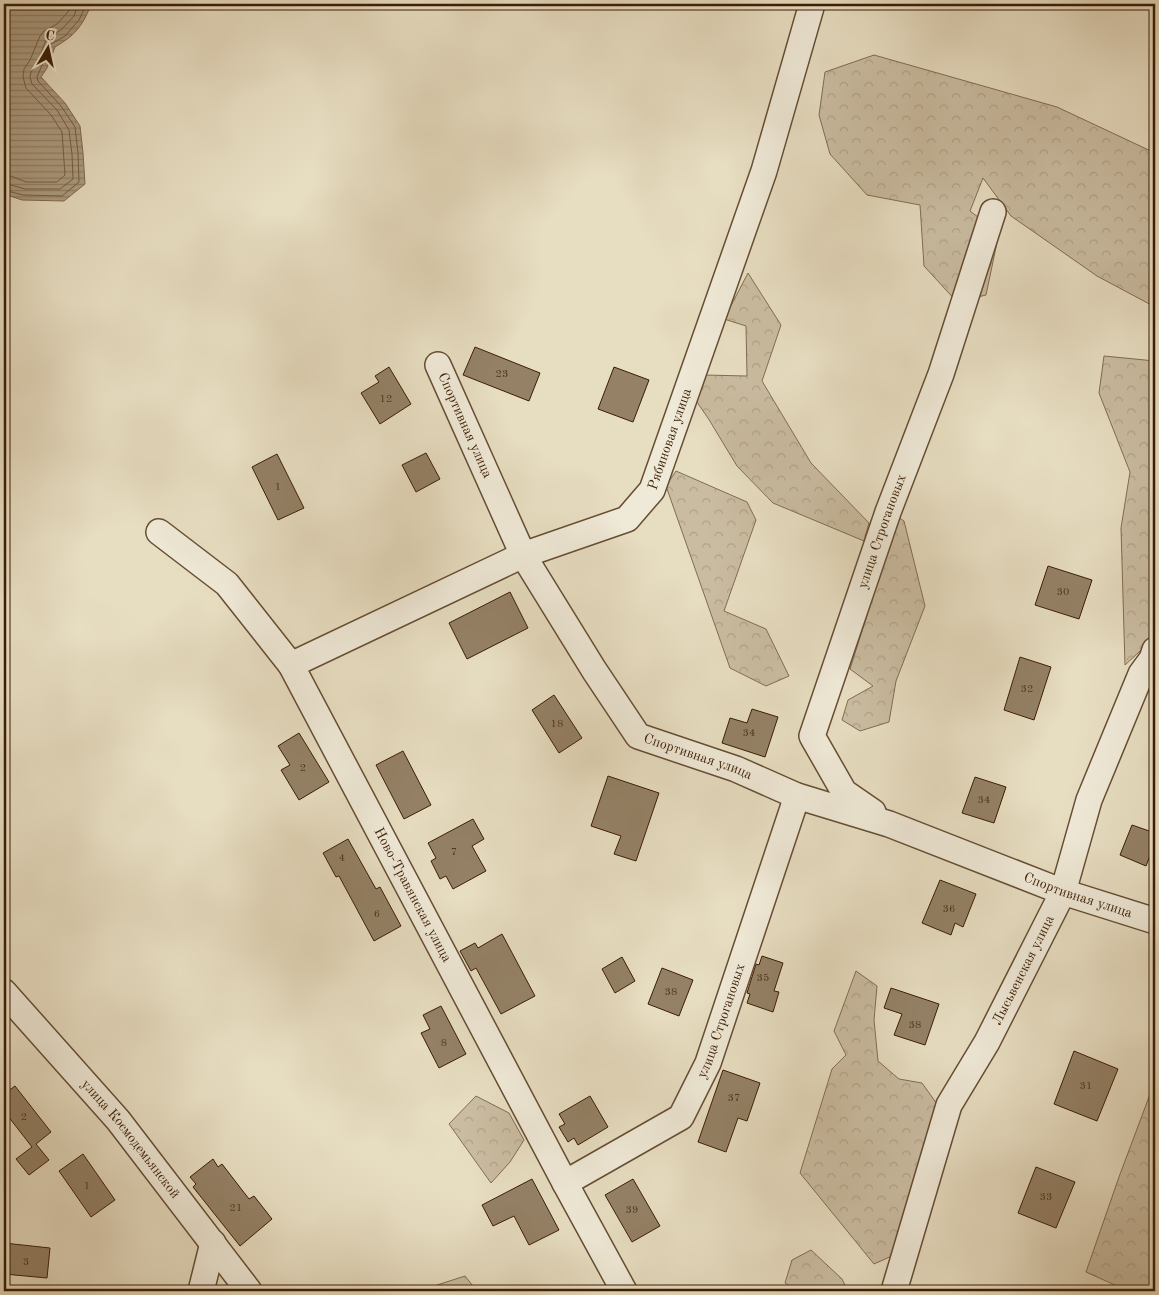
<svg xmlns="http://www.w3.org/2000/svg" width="1159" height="1295" font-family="'Old Standard TT',serif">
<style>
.forest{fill:url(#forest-crowns);stroke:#826c52}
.water{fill:url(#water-rules);stroke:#7f694f}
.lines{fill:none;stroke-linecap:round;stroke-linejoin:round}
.shore{stroke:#745c42;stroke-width:1}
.building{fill:#948166;stroke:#3b1d04}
.street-casing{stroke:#664d33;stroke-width:28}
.street{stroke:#efe9d7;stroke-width:25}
.labels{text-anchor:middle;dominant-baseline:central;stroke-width:5;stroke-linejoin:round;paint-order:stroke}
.number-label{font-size:11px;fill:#51361c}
.street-label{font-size:14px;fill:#3b1d04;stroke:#efe9d7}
</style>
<defs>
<pattern id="forest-crowns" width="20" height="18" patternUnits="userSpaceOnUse" patternTransform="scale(1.25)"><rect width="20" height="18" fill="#cabca1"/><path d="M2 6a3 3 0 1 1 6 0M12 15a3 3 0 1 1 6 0" fill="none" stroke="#aea189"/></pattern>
<pattern id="water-rules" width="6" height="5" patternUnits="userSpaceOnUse" patternTransform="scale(1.25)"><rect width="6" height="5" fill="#ad9c81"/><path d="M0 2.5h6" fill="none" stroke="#8e7f67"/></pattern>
</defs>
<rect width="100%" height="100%" fill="#e7ddc1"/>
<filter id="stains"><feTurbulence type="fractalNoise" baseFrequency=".004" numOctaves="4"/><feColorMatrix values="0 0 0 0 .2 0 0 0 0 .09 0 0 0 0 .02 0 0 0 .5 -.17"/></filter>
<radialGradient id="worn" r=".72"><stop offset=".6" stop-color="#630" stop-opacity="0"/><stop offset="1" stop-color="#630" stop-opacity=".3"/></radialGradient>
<g class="forest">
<polygon points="874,55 1057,107 1155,153 1155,307 1097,276 1011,216 983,178 970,211 999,233 986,295 957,302 924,266 920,205 867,195 830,154 819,115 825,72"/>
<polygon points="748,273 781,325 762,381 811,463 869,523 864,541 773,503 737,466 708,418 692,395 704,375 747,376 746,326 724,319"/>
<polygon points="1104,356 1155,361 1155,619 1152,640 1125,665 1121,528 1130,472 1099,393"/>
<polygon points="676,471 747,502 756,520 724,611 766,629 789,676 766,686 730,668 666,486"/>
<polygon points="898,517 904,521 925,606 896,681 889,722 860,731 842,720 848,700 873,686 850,669"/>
<polygon points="856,971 877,986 874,1020 878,1061 899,1079 922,1083 942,1111 894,1255 874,1264 800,1173 832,1069 846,1055 834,1031"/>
<polygon points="1155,1081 1155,1291 1128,1291 1086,1272 1119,1177"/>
<polygon points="476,1096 509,1113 524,1140 510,1162 491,1183 449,1124"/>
<polygon points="811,1250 842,1279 848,1291 798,1291 785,1283 792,1260"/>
<polygon points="465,1276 477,1291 438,1291 437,1285"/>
</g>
<path class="water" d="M4,4H89L90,7C82,27 74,36 55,47L47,68L41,77L65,103L80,126L83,153L85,184L64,201L22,200L4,194Z"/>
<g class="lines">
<g class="shore">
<polyline points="4,176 11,176 26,182 57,182 65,175 62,132 51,115 26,88 23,77 24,69 30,60 40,36 44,31 57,24 68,12 71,4"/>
<polyline points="4,183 25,189 60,189 73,179 72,154 69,130 57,110 32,84 30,77 31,72 37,63 46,40 50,37 61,30 74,16 78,4"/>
<polyline points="4,190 23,195 62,196 79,182 78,153 75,127 61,106 38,81 37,77 51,44 65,36 79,20 85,7 85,4"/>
</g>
</g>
<g class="building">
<polygon points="475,347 540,373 529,401 463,375"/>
<polygon points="389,367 411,404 380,424 361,393 379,382 375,376"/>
<polygon points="614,367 649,380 633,422 598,409"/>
<polygon points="426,453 440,479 416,492 402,465"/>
<polygon points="277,454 304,508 278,520 252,467"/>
<polygon points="1048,566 1092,580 1079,619 1035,605"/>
<polygon points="510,592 528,628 467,659 449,623"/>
<polygon points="1020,657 1051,667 1034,720 1004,710"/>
<polygon points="554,695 582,738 559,753 532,710"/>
<polygon points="752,709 778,717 765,757 722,743 730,718 747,723"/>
<polygon points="299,733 329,782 299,800 281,770 290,765 278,746"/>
<polygon points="403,751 431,805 404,819 376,765"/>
<polygon points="608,776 659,793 636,861 614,854 621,836 591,826"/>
<polygon points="975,777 1006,787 994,823 962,813"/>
<polygon points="473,819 484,839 472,846 486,871 453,889 446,876 440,879 431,861 436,858 428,843"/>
<polygon points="1132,825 1155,833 1155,843 1146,866 1120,855"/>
<polygon points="348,839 376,889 380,887 401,926 374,941 339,876 336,877 323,853"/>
<polygon points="940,880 976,894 963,927 955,923 951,935 922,923"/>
<polygon points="502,934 535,996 501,1014 476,968 471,971 460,951 475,943 478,948"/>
<polygon points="762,956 783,963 774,991 779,992 773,1012 747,1003 750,994 747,993 756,964 759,965"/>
<polygon points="622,957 635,981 615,993 602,969"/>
<polygon points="662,968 693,980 679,1016 648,1004"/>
<polygon points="891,988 939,1004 925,1045 894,1035 902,1014 884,1008"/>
<polygon points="441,1006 466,1054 439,1068 421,1033 430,1029 423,1015"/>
<polygon points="1074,1051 1118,1069 1097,1121 1054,1104"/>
<polygon points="723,1070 760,1083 747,1121 738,1118 726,1152 698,1142"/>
<polygon points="15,1086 51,1132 36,1144 49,1160 29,1175 16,1159 32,1147 4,1111 4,1094"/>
<polygon points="590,1096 608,1127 578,1145 574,1138 568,1142 559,1127 565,1124 559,1114"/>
<polygon points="83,1154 115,1200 91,1217 59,1171"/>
<polygon points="213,1159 218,1167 222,1164 249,1199 254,1196 272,1219 240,1246 193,1187 196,1184 190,1177"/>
<polygon points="1036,1167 1075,1182 1056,1228 1018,1213"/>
<polygon points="532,1179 559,1230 529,1245 514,1216 493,1226 482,1205"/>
<polygon points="633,1179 660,1226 632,1242 605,1195"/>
<polygon points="4,1243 50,1248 47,1278 4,1274"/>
</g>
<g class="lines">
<defs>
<g id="street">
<path id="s1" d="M438,365L523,555L594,670L638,736L736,769L797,796L889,824L1063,892L1155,921"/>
<path id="s2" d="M159,532L227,584L291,665L565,1183L624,1291"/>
<path id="s3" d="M291,665L523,555L627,519L652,490L764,171L812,4"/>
<path id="s4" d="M873,812L844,792L812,736L888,512L941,374L993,212"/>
<path id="s5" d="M4,992L118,1120L249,1291"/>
<path id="s6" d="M565,1183L681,1117L708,1063L797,796"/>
<polyline points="201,1291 213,1243"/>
<path id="s7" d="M894,1291L949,1105L987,1042L1063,892L1089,800L1141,674L1152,659L1155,650"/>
</g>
</defs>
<use href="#street" class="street-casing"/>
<use href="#street" class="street"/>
</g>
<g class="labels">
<g class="number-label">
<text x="502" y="374">23</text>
<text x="386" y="399">12</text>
<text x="278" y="487">1</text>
<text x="1063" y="592">30</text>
<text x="1027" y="689">32</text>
<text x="557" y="724">18</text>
<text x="749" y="733">34</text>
<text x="303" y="768">2</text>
<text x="984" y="800">34</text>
<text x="454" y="852">7</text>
<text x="342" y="858">4</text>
<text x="949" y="909">36</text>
<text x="377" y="914">6</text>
<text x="763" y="978">35</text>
<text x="671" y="992">38</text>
<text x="915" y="1025">38</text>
<text x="444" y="1043">8</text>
<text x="1086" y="1086">31</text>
<text x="734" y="1098">37</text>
<text x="24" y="1117">2</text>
<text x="87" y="1186">1</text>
<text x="1046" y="1197">33</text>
<text x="236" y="1208">21</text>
<text x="632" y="1210">39</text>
<text x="26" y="1262">3</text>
</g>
<g class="street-label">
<text stroke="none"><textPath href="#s1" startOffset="66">Спортивная улица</textPath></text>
<text stroke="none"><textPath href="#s3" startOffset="459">Рябиновая улица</textPath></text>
<text stroke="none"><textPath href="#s4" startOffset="316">улица Строгановых</textPath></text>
<text stroke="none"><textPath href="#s1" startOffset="486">Спортивная улица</textPath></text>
<text stroke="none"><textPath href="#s2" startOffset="449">Ново-Травянская улица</textPath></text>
<text stroke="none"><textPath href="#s1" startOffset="891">Спортивная улица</textPath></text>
<text stroke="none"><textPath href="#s7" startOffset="348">Лысьвенская улица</textPath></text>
<text stroke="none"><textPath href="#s6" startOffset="238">улица Строгановых</textPath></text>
<text stroke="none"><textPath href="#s5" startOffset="194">улица Космодемьянской</textPath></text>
</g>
</g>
<rect width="1159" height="1295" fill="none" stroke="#e7ddc1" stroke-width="20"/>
<rect x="5" y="5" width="1149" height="1285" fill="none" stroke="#3b1d04" stroke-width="2.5"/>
<rect x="10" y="10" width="1139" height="1275" fill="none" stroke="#3b1d04"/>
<g transform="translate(48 48) rotate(9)" stroke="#efe9d7" stroke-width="4" paint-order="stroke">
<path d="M0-4L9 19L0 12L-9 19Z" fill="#3b1d04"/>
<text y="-8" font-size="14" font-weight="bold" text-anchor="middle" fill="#3b1d04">С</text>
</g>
<rect width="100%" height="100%" filter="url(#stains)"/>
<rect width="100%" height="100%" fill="url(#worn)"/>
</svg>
